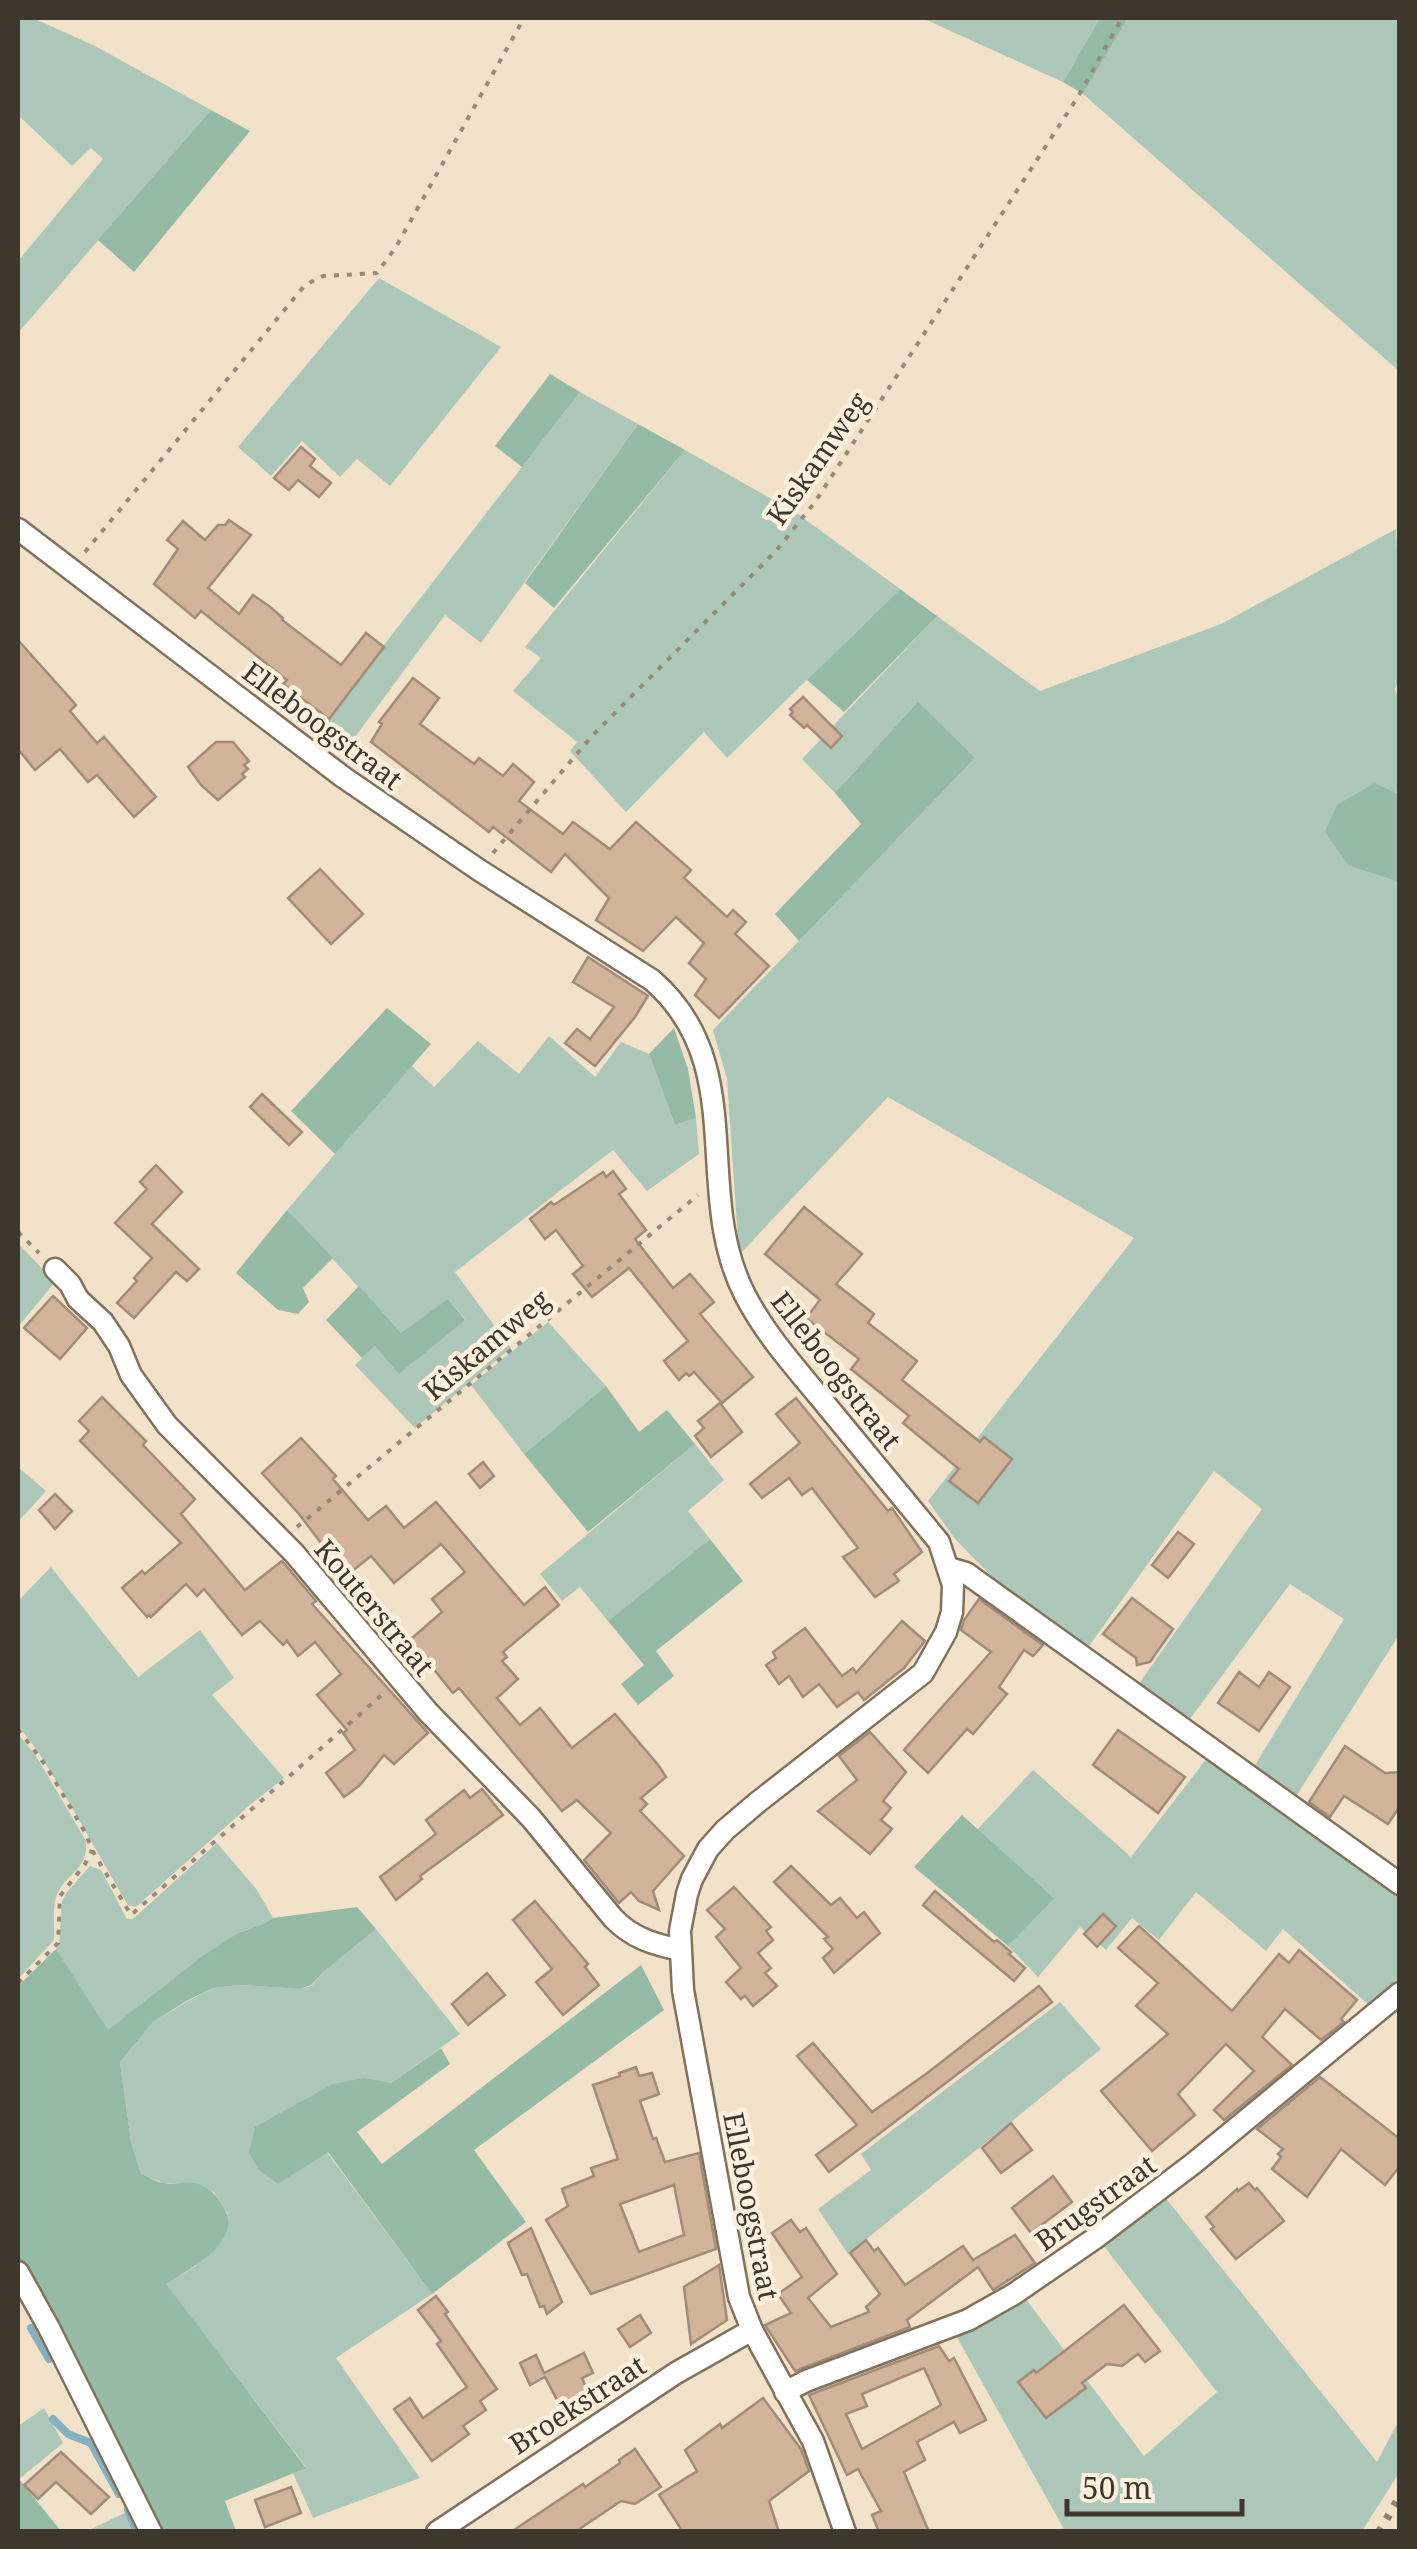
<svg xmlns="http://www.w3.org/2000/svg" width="1417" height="2549" font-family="'Noto Serif',serif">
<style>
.green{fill:#adc8b9}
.forest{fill:#95baa5}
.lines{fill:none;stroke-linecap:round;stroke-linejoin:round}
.stream{stroke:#87b1bf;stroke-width:8}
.building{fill:#d2b49a;stroke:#a18c7a;stroke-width:2.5;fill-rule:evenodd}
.minor-casing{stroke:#81725d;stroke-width:25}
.path{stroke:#958a79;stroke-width:4;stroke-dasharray:5 8;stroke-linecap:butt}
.minor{stroke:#fff;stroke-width:20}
.rail{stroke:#8b8071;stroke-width:8;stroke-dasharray:5 10;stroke-linecap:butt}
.labels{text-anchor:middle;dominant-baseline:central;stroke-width:9;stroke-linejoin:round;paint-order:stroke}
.street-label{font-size:28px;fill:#3e372e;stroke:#fdf0dd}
</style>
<rect width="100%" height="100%" fill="#f3e2ca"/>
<g class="green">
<polygon points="18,18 33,18 95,46 211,110 18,333 18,261 103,159 91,148 72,166 18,115"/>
<polygon points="922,18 1100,18 1063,82"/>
<polygon points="1128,18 1399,18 1399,371 1083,94"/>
<polygon points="379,278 501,347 390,486 357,459 340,477 302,441 271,476 238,447"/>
<polygon points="580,392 638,424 481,643 445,615 341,756 315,734"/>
<polygon points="685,450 798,514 900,589 727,758 704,732 626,812 570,751 577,742 513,691 541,658 525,647"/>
<polygon points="1396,529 1397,552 1400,554 1400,674 1395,689 1400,706 1399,794 1375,783 1349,866 1399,882 1399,1635 1295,1798 1252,1770 1344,1619 1290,1584 1187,1723 1138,1685 1262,1509 1214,1471 1087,1649 1007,1592 955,1539 928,1501 1134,1238 888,1097 739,1255 727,1079 713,1030 975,758 918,703 835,793 802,759 937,616 1040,691 1221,624"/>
<polygon points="549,1036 595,1077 621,1042 649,1054 675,1125 696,1118 699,1154 647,1191 613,1150 455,1272 511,1348 415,1428 355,1365 375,1346 400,1373 465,1319 448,1299 402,1334 287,1210 411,1065 434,1087 478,1041 519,1074"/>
<polygon points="18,1243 55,1282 18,1327"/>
<polygon points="548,1322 606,1386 524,1454 471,1385"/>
<polygon points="695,1444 724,1480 688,1511 710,1539 608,1621 580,1587 562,1601 540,1574"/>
<polygon points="18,1467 46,1491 18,1522"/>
<polygon points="51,1567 138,1677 200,1630 234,1678 212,1695 284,1778 251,1804 136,1907 128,1905 126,1902 67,1799 39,1753 18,1725 18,1601"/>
<path d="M18,1734L36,1756L86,1841C89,1871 63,1874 56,1898C52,1910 55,1927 54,1940L18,1979Z"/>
<polygon points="1207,1758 1399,1892 1399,1982 1370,2006 1283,1929 1266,1951 1196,1892 1159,1940 1132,1918 1106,1950 1080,1927 1038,1977 1008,1946 1053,1897 977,1830 1033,1770 1131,1857"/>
<polygon points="217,1843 257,1890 273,1918 263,1924 236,1934 201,1957 107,2031 56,1949 59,1945 62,1901 67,1892 90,1866 101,1870 127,1919 133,1919"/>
<polygon points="376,1929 460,2034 391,2083 365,2078 327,2152 432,2294 336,2358 420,2478 313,2518 293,2473 306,2467 165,2284 196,2266 228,2214 214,2192 194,2183 163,2183 141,2174 131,2142 120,2062 153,2022 188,2001 213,1988 239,1985 300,1989 311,1986 327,1969"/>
<polygon points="1060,2002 1101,2049 848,2254 818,2209 871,2170 861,2154"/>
<polygon points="1164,2196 1377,2462 1399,2420 1399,2473 1362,2531 1065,2531 954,2332 1025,2298 1144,2456 1217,2392 1103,2245"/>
<polygon points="44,2408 63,2443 18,2480 18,2426"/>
<polygon points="133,2509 145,2532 85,2532"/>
</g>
<g class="forest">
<polygon points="1100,18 1128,18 1083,94 1063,82"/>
<polygon points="211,110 250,131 134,272 98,240"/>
<polygon points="550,374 580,392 522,467 495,446"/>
<polygon points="638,424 685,450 554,608 525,583"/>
<polygon points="900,589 937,616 844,712 807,680"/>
<polygon points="918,702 975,758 799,941 775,914 861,824 835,793"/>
<polygon points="1375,783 1399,794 1399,882 1349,866 1325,832 1337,805"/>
<polygon points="387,1008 431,1044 335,1154 291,1111"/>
<polygon points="674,1028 688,1069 696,1118 675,1125 649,1054"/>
<polygon points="287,1210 333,1258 303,1288 309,1302 298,1314 278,1310 236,1273"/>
<polygon points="359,1286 401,1333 448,1299 465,1320 399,1374 375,1346 362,1358 326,1320"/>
<polygon points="606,1386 639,1432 667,1410 695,1444 588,1532 524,1454"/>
<polygon points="710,1539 743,1581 656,1651 674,1676 638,1705 621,1684 644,1665 608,1621"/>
<polygon points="962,1815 1054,1898 1008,1946 914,1867"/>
<path d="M357,1907L376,1929L327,1969L311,1985L300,1989L239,1985L213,1988L188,2000L153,2022L120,2062L131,2142L141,2174C148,2176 156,2182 163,2183C173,2185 184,2181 194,2183C208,2186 216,2194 223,2206C246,2242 188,2269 166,2284L306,2468L225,2501L236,2531H162L50,2318L18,2260V1986L56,1949L108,2030L201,1957L236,1934L263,1924L273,1918Z"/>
<polygon points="641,1965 664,2010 474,2150 526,2222 432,2294 328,2152 278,2184 258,2169 249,2152 255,2127 333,2084 365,2078 391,2083 441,2048 450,2064 357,2132 382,2164"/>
<polygon points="19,2479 61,2531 18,2532"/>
</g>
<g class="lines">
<g class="stream">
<polyline points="31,2328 49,2359"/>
<polyline points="53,2419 68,2434 91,2443 119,2494"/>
<polyline points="128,2510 137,2532"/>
</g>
</g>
<g class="building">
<polygon points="301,447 315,459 310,466 331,483 319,497 298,480 289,490 274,478"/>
<polygon points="229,520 251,535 208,588 239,614 253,595 269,606 283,618 282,620 341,665 366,633 384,647 329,719 283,684 287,680 201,611 195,618 154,584 178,549 167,540 183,521 205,540 218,525 225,525"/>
<polygon points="18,640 76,705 70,711 97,743 104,737 156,797 134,817 97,775 88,782 60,749 35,770 18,749"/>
<polygon points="413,678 439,698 420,724 474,764 479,758 503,776 513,764 534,782 519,801 563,834 573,822 610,849 636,822 691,870 684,878 727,917 733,910 746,922 735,934 769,966 719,1018 695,995 706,979 689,963 704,943 676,917 643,951 596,920 609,898 565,854 551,872 493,827 489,832 371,742 382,724 379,722"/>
<polygon points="803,697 842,736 831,748 807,725 804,728 790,715 793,712 790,709"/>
<polygon points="216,742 233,742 249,761 244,765 248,769 242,774 245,777 218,800 201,785 188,767"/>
<polygon points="320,869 363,914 331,944 288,898"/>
<polygon points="588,957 648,996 635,1017 595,1066 565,1043 577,1029 590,1039 614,1007 573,982"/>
<polygon points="262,1094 302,1132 289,1145 250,1107"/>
<polygon points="156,1165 182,1192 152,1224 199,1269 187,1281 176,1272 134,1318 117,1303 137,1281 134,1278 152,1258 115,1223 147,1189 140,1182"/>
<polygon points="613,1171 626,1189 619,1194 646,1230 635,1239 673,1288 690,1274 714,1302 700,1314 753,1377 722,1403 694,1372 689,1376 686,1373 679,1380 664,1361 688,1341 629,1268 592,1297 573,1274 583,1266 556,1230 545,1239 530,1219 551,1202 554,1205 603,1172 606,1177"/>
<polygon points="804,1207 862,1254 836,1284 874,1314 868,1323 917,1361 902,1380 980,1442 984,1437 1012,1459 978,1503 949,1481 959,1469 903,1423 909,1416 851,1369 859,1359 806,1318 820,1300 765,1254"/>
<polygon points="53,1296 87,1328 60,1359 24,1328"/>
<polygon points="102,1397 146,1441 143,1445 195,1499 181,1514 245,1590 282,1561 316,1601 312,1604 428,1733 394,1764 384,1755 360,1785 344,1797 326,1773 355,1750 343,1733 347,1730 317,1695 341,1674 315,1642 298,1656 287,1641 283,1645 260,1621 242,1635 204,1589 197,1596 186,1584 151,1617 149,1615 147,1617 122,1588 142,1571 145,1574 181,1543 80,1441 89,1431 79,1421"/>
<polygon points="796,1398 888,1511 892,1508 922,1552 894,1574 899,1581 875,1597 843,1557 858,1548 812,1488 802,1495 789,1478 762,1498 750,1484 800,1443 776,1414"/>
<polygon points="720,1403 742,1432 711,1457 695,1436 704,1428 698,1421"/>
<polygon points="301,1438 336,1476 333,1479 368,1520 386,1506 404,1528 436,1502 524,1605 545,1587 559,1605 503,1652 507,1657 502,1661 518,1679 497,1698 520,1725 540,1708 572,1748 615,1714 659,1766 666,1777 641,1798 647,1804 640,1811 684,1856 653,1891 659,1910 639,1901 631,1892 619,1903 584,1860 611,1833 577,1800 562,1811 459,1688 453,1693 432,1667 423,1674 396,1652 442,1612 432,1599 465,1572 441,1544 394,1583 371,1556 346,1576 299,1514 262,1473"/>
<polygon points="483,1462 494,1476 480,1488 469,1474"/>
<polygon points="55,1494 72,1511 55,1529 39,1510"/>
<polygon points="1178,1532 1194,1544 1168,1578 1152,1565"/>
<polygon points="1132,1598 1173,1629 1150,1662 1137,1665 1136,1658 1103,1634"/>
<polygon points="979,1599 1043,1645 1033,1656 1024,1650 999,1687 1007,1694 973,1734 967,1729 928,1773 904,1750 991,1652 961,1630 964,1620"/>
<polygon points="902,1621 925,1641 904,1668 864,1700 858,1692 837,1707 819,1684 803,1697 789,1676 779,1684 766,1665 776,1658 773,1652 805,1628 842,1676 853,1668 856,1673"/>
<polygon points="1239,1672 1259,1687 1269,1672 1290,1687 1259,1731 1218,1703"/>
<polygon points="1118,1730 1185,1777 1158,1813 1093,1765"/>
<polygon points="870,1732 906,1772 883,1801 891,1808 881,1820 892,1829 870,1854 818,1811 857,1780 839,1756"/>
<polygon points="1345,1746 1385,1773 1400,1772 1400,1806 1388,1824 1344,1796 1330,1817 1309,1802"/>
<polygon points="482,1789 503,1815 420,1876 422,1879 396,1900 380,1877 436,1834 426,1820 464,1790 470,1798"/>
<polygon points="791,1866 831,1905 840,1898 857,1918 864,1912 880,1933 834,1973 823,1958 833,1949 824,1939 828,1937 774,1882"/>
<polygon points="734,1887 771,1927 766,1931 773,1940 758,1953 771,1968 765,1973 777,1986 753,2006 745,1996 741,1999 726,1982 741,1968 716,1937 725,1929 707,1910"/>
<polygon points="935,1891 994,1942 997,1940 1011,1952 1009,1954 1025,1968 1014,1981 923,1905"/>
<polygon points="535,1901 588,1964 585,1967 599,1985 563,2015 536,1982 552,1969 513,1920"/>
<polygon points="1103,1914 1116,1926 1097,1947 1084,1934"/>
<polygon points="1139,1926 1232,2011 1279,1954 1289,1963 1299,1950 1357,2000 1341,2019 1344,2022 1321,2040 1285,2009 1262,2037 1292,2065 1224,2120 1214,2110 1254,2071 1226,2044 1178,2094 1195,2115 1152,2151 1101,2091 1168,2034 1136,2006 1158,1983 1118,1948"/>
<polygon points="487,1973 505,1995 468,2025 452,2004"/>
<polygon points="1039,1986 1052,2002 829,2172 816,2155 857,2125 797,2056 813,2043 872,2112 926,2074"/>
<path d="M636,2067L639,2076L652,2073L659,2094L640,2101L653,2139L656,2138L665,2162L699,2153L716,2249L591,2294L546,2220L568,2206L562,2189L594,2176L591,2168L618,2159L593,2085L620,2076L619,2073ZM674,2185L684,2235L639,2252L620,2204Z"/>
<polygon points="1320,2077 1400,2139 1400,2166 1385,2185 1341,2149 1307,2197 1272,2169 1281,2157 1278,2154 1283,2149 1257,2129"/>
<polygon points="1011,2123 1032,2150 1001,2173 982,2148"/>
<polygon points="1053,2176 1072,2202 1031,2233 1012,2208"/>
<polygon points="1249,2183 1255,2190 1257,2188 1284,2221 1236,2259 1211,2229 1214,2227 1206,2217 1237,2189 1238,2191"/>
<polygon points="791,2220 800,2232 806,2228 837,2274 808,2298 831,2327 869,2312 866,2307 880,2294 850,2253 866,2240 874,2251 878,2248 905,2285 963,2246 973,2260 1015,2235 1035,2263 993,2290 978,2267 907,2320 910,2327 795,2371 765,2325 791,2313 778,2294 802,2277 772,2233"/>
<polygon points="531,2228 562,2302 547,2314 544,2306 540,2307 527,2274 522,2275 508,2243"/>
<polygon points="719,2265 727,2320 691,2344 684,2287"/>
<polygon points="436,2296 448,2312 445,2314 497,2389 480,2401 486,2410 463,2426 469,2434 432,2461 394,2409 410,2398 423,2418 467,2387 437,2344 441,2341 418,2310"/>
<polygon points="1124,2305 1160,2351 1145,2362 1138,2354 1122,2366 1107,2364 1082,2383 1086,2388 1046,2418 1018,2382 1034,2370 1036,2373"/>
<polygon points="640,2315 651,2333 630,2347 618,2329"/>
<path d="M939,2346L949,2361L954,2358L986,2420L960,2433L954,2422L917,2442L925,2460L904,2472L929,2532H879L872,2515L881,2511L858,2469L847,2475L809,2395ZM924,2368L941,2405L862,2449L846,2414L867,2406L862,2394Z"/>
<polygon points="584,2353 593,2373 582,2378 595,2407 568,2421 545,2377 530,2385 520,2363 536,2355 544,2373"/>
<polygon points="763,2398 801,2449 809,2471 769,2501 779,2532 683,2532 659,2495 697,2471 685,2450 720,2424 722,2428"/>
<polygon points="635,2449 661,2487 635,2504 621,2501 575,2532 511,2532 583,2484 585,2487 620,2463 619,2460"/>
<polygon points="61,2452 109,2497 91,2514 56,2482 38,2499 24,2485"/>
<polygon points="291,2487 301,2513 265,2527 255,2500"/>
</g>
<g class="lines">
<defs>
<g id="minor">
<path d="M18,529L343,777L479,870L652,980C751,1066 691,1190 745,1295C765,1334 794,1366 822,1400C861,1447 900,1494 939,1542L953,1585L952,1612L946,1632L923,1673L758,1802L725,1830L708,1849L692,1879L687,1894L680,1931L683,1990L739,2297L752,2330L813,2441L845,2532"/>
<path d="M55,1269L70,1284L78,1299L103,1322L119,1346L131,1375L167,1425L294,1553L428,1712L531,1818L613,1918C632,1938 653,1944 680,1950"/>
<polyline points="949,1568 966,1573 1400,1884"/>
<polyline points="18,2272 49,2328 151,2532"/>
<polyline points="785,2392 806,2381 968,2320 1014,2294 1094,2239 1194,2163 1400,1993"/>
<polyline points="437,2532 676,2373 752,2330"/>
</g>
</defs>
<use href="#minor" class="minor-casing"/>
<g class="path">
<polyline points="85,552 305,285 323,276 377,273 396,247 524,18"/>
<polyline points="493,853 592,736 776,551 815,502 1079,95 1122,18"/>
<polyline points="18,1232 39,1253"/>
<polyline points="297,1527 698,1195"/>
<polyline points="18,1729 46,1766 86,1834 92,1850 131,1915 384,1693"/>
<polyline points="18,1983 58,1943 60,1896 85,1864 92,1850"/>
</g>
<use href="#minor" class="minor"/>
<polyline class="rail" points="1379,2532 1400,2496"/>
</g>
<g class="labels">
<g class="street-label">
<text transform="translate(817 458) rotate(-55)">Kiskamweg</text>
<text transform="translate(323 725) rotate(37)">Elleboogstraat</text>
<text transform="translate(486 1344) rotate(-40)">Kiskamweg</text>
<text transform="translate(837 1370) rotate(52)">Elleboogstraat</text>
<text transform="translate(375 1607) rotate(50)">Kouterstraat</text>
<text transform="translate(1095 2202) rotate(-36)">Brugstraat</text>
<text transform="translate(752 2206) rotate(79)">Elleboogstraat</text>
<text transform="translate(577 2404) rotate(-33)">Broekstraat</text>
</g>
</g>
<rect width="1417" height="2549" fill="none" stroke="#3e372e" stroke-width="40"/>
<path d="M1067 2499v15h175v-15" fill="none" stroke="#3e372e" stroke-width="5"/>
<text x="1082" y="2499" font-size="30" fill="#3e372e" stroke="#fdf0dd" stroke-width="8" paint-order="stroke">50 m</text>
</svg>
